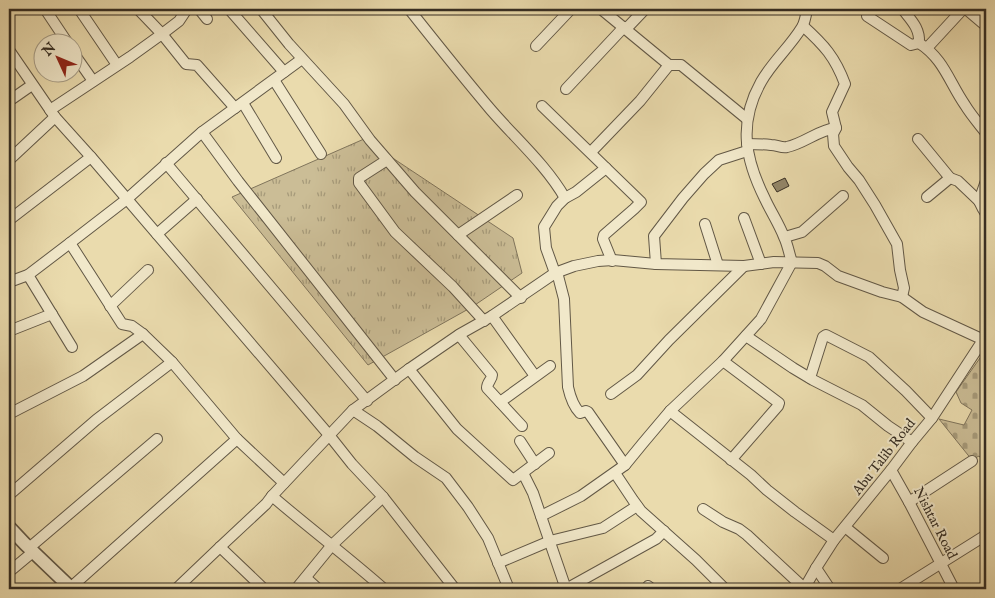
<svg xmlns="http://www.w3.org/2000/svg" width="995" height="598" font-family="'IM FELL English',serif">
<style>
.grass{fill:url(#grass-tufts);stroke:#80755c}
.cemetery{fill:url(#cemetery-stones);stroke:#80755c}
.building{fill:#93876b;stroke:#352d23}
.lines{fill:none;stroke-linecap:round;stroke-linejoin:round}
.minor-casing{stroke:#625846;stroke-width:12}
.tertiary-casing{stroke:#625846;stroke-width:15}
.minor{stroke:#f1e8ca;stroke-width:10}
.tertiary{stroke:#f1e8ca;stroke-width:12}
.labels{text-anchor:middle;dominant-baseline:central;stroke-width:4;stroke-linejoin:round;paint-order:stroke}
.street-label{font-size:14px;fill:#352d23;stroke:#f1e8ca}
</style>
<defs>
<pattern id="grass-tufts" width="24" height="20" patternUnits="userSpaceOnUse" patternTransform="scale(1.25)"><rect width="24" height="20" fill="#cbbd96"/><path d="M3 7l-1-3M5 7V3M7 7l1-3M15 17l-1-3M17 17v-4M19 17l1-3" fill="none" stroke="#a69a7a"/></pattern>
<pattern id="cemetery-stones" width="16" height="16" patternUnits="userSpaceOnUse" patternTransform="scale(1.25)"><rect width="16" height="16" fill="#cbbd96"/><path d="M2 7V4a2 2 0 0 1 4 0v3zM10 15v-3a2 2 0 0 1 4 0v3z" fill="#a69a7a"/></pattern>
</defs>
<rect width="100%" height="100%" fill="#eadbad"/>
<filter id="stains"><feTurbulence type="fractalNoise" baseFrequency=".004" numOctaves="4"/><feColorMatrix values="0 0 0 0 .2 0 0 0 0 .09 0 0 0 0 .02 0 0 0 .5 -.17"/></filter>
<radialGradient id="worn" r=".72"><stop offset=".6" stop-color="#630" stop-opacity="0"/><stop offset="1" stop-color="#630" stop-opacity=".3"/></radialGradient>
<polygon class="grass" points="364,139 513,238 522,273 472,307 368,365 232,197"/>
<polygon class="cemetery" points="986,352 986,464 979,456 972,460 939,419 964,425 972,410 961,403 956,392 980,358"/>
<polygon class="building" points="785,178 789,186 777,192 772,184"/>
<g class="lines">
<defs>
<g id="minor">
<polyline points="45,9 67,42"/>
<polyline points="79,9 117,65"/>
<polyline points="138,9 162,34 186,64 197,65 235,108"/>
<polyline points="199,9 207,19"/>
<polyline points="229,9 284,72"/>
<polyline points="261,9 289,44 344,104 370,140 415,192 521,298"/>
<path d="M409,9C436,43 463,77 491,110C516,139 546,165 565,198"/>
<polyline points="601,9 669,65 681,65 747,119"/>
<polyline points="966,9 986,26"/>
<path d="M867,16L911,45L919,43C920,29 912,21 904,11L905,9"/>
<path d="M803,26C824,45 835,57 845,84L832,112L836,128L833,134L834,146L848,167L859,180L875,205L897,244L900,270L904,288L902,297"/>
<polyline points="626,29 645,9"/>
<path d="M919,43C944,59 949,82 965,105C971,115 979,124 986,133"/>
<polyline points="536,46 571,9"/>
<polyline points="927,48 963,9"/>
<polyline points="9,50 55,117 91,157 329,435 352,464 383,497 455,589"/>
<polyline points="72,51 93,81"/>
<polyline points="274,80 321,154"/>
<polyline points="566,89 624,27"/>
<polyline points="9,101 32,85"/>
<polyline points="243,103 276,158"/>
<polyline points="542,106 641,202 634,209 604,235 603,239 612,261"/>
<polyline points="50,110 130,57 162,34 179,21 187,9"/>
<polyline points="202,132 238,181 395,380"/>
<polyline points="918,139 950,178"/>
<path d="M747,144C755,144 763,144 771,145C777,145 781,148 787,147C805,143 818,130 836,128"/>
<polyline points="591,152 640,101 669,65"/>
<polyline points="9,160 55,117"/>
<polyline points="387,160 359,178 359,183 395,232 453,287 484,321"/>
<polyline points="166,163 367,401"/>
<polyline points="986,181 979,201 983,209 986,214"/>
<polyline points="927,197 950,178 958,181 979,201"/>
<polyline points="744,218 761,264"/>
<polyline points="9,220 91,157"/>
<polyline points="705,224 718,265"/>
<polyline points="157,234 197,199"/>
<polyline points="458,235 517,195"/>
<polyline points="785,237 802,232 843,196"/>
<polyline points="656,264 654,236 683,198 704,174 719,160 747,151"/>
<path d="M557,272L564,299L568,387C570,396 574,407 580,413L586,411L588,412L625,465"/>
<polyline points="555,273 546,248 544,227 557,206 565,198 576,192 606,168"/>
<polyline points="28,275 72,347"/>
<polyline points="9,282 28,275 70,243 127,199 202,132 302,59"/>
<polyline points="110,306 148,270"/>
<polyline points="492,316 535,376"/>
<polyline points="9,331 52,314"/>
<path d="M459,335L492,375C492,380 487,382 487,388L522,426"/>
<polyline points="746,336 793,368 813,380 862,405 888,426 912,442"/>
<polyline points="723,361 779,403 778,406 731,460"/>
<polyline points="172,362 237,439 284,483"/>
<polyline points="409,369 457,429 513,480 549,453"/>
<polyline points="810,378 823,337 826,335 869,357 906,391 932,418"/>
<polyline points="611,394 637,375 669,340 744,266"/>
<polyline points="500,402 550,366"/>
<polyline points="353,410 377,426 415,457 446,478 468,507 488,538 509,589"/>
<polyline points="670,411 751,475 767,490 795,512 834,540"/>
<polyline points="9,414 83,376 143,334"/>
<polyline points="520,441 535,464"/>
<polyline points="891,470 909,502 954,589"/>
<polyline points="523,473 533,493 566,589"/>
<polyline points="615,473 633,500 641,511 696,560 725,589"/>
<polyline points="9,495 96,420 172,362 143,334 132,326 122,324 70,243"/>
<path d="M272,496C309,528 348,557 384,589"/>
<polyline points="909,502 972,461"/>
<polyline points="703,509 723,522 739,529 747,535 804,588"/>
<path d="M541,516L581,496L625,465L643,443L670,411L723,361L761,319L792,262C789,254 788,245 784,237C779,224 771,212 765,199C745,159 738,123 761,82C772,62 790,47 802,27C805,22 806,15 807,9"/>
<polyline points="845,527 883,558"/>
<polyline points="220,547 264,589"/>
<polyline points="29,548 157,439"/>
<polyline points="498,563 550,541 603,528 637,506"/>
<polyline points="816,568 830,589"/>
<polyline points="9,572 33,552"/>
<polyline points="306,578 318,589"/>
<polyline points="648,586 652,589"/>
<polyline points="69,589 237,439"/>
<polyline points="176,589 220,547 266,504 272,496 353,410 409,369 460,334 492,316 555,273 574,266 598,261 613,260 656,264 744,266 774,262 818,263 825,266 838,276 882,292 902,297 923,312 986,341"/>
<polyline points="296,589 332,545 383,497"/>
<polyline points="566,589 656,539 664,531"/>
<polyline points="804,589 816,568 834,540 891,470 912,442 932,418 983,340"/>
<polyline points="900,589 986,535"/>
</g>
<polyline id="tertiary" points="9,527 25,544 72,589"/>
</defs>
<use href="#minor" class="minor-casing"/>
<use href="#tertiary" class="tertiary-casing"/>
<use href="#minor" class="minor"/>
<use href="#tertiary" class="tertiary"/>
</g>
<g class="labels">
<g class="street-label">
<text transform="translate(884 457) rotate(-52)">Abu Talib Road</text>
<text transform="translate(935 523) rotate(63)">Nishtar Road</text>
</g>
</g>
<rect width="995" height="598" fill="none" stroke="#eadbad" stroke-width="30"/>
<rect x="10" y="10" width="975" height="578" fill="none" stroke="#352d23" stroke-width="2.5"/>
<rect x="15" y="15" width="965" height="568" fill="none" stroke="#352d23"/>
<g transform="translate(58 58) rotate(314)"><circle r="24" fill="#f1e8ca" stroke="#a69d87"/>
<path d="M0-4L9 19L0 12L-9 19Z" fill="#8f2418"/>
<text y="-8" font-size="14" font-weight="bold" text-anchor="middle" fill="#352d23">N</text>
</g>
<rect width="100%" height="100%" filter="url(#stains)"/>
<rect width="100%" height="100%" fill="url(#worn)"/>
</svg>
